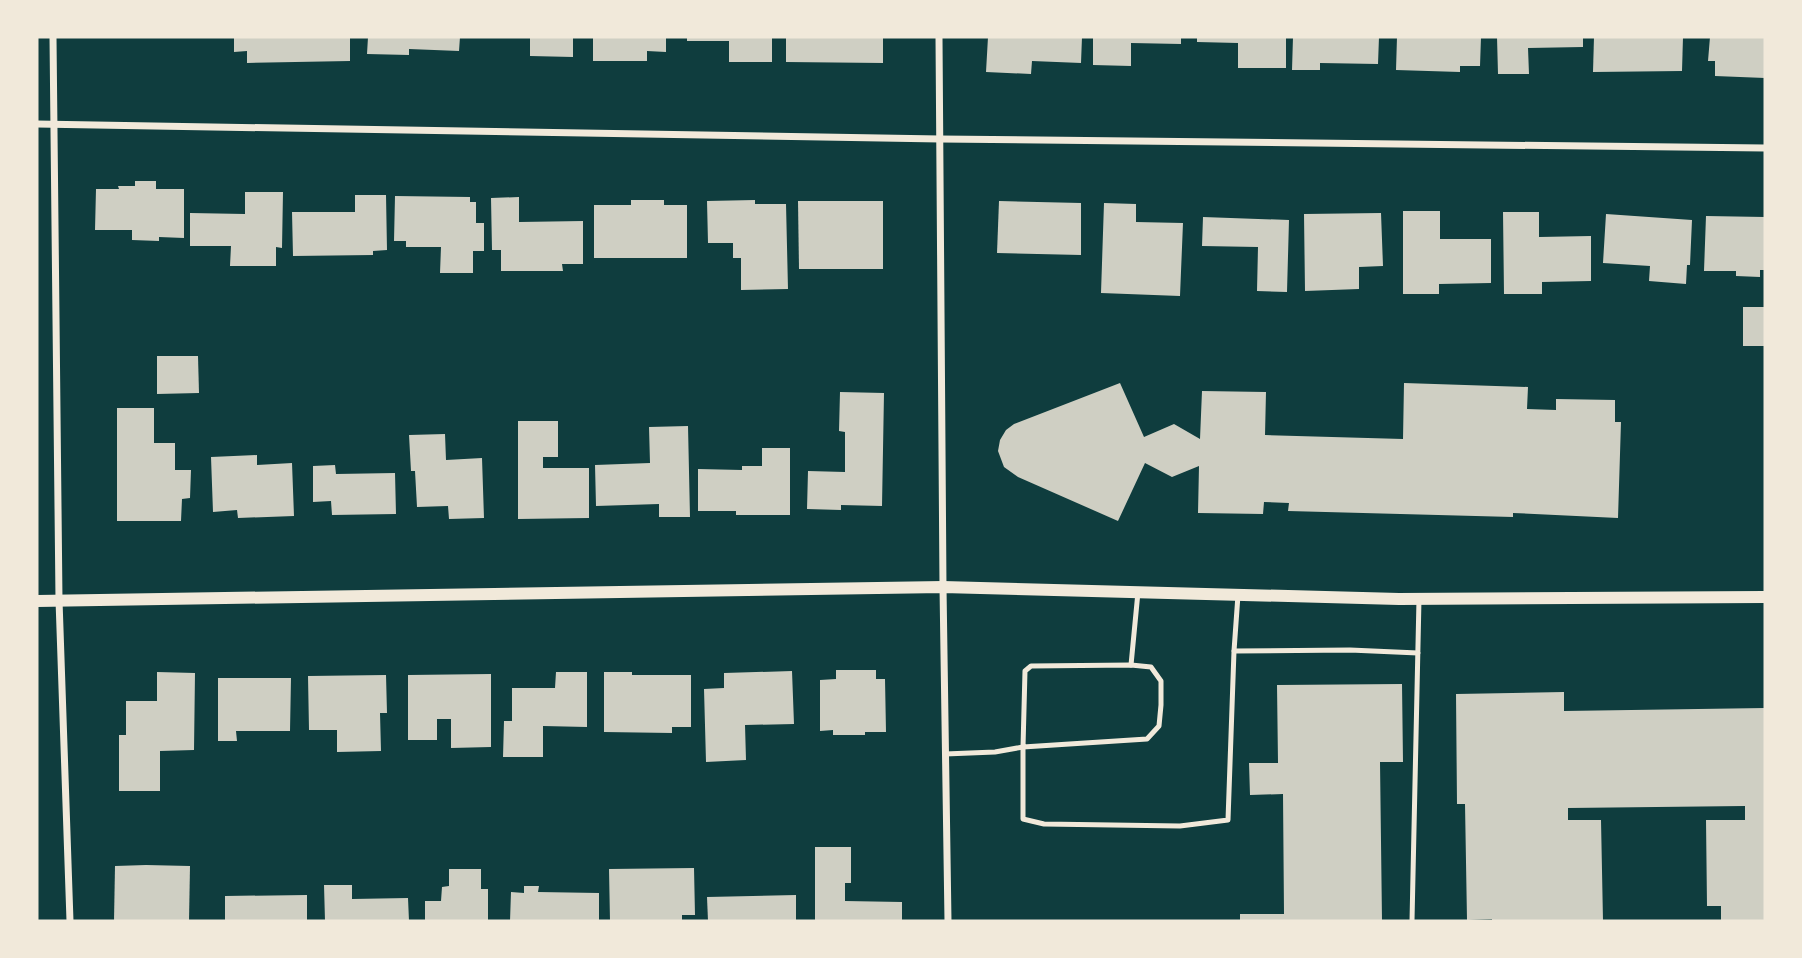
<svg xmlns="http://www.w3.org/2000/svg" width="1802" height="958" font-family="'Titillium Web',sans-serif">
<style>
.building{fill:#cfcfc3}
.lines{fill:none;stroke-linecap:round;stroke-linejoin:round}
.service{stroke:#f1e9da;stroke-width:5}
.minor{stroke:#f1e9da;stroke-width:7}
.tertiary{stroke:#f1e9da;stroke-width:12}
</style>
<rect width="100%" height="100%" fill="#0f3d3e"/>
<g class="building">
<polygon points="234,37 350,37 350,61 247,63 247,51 234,52"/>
<polygon points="368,37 460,37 459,51 409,49 409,55 367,54"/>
<polygon points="530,37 573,37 573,57 530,56"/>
<polygon points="593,37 666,37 666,52 647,51 647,61 593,61"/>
<polygon points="687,37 772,37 772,62 729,62 729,41 687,41"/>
<polygon points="786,37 883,37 883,63 786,62"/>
<polygon points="988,37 1082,37 1081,63 1032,61 1031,74 986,72"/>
<polygon points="1093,37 1181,37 1181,44 1131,43 1131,66 1093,65"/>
<polygon points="1197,37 1286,37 1286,68 1238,68 1238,43 1197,42"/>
<polygon points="1293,37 1379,37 1378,64 1320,63 1320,70 1292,70"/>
<polygon points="1397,37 1481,37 1480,66 1460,66 1460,72 1396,70"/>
<polygon points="1497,37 1583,37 1583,47 1528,48 1529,74 1498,74"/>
<polygon points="1594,37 1683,37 1682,71 1593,72"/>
<polygon points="1710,37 1765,37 1765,78 1715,76 1715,61 1708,61"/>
<polygon points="135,181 156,181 156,189 184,189 184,238 159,237 159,241 132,240 132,230 95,230 96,189 119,189 118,186 135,186"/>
<polygon points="245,192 283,192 282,248 276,247 276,266 230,266 231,246 190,246 190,213 245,214"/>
<polygon points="355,195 386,195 387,250 373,251 373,255 293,256 292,212 355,212"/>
<polygon points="395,196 470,197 470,202 476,202 476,223 484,223 484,251 473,251 473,273 440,273 441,247 406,247 406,241 394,241"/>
<polygon points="519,197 519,222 583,221 583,264 562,264 563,271 501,271 501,250 492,250 491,198"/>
<polygon points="631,200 664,200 664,205 687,205 687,258 594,258 594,205 631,205"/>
<polygon points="755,200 755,204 786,204 788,289 741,290 741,258 733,258 733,243 708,243 707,201"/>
<polygon points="798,201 883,201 883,269 799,269"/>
<polygon points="999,201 1081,203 1081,255 997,253"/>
<polygon points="1104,203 1136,204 1136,222 1183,223 1180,296 1101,293"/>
<polygon points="1403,211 1440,211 1440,239 1491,239 1491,283 1439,284 1439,294 1403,294"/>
<polygon points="1503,212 1539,212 1539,237 1591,236 1591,281 1542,282 1542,294 1504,294"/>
<polygon points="1381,213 1383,266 1359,267 1359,289 1305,291 1304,214"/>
<polygon points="1606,214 1692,220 1690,265 1687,265 1686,284 1649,281 1650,266 1603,263"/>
<polygon points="1706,216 1765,217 1765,270 1760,270 1760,277 1736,276 1736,271 1704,271"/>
<polygon points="1203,217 1289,220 1287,292 1257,291 1258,247 1202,246"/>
<rect x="1743" y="307" width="22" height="39"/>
<polygon points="157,356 198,356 199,393 157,394"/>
<polygon points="1120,383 1144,437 1174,424 1200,439 1202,391 1266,392 1265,435 1403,439 1404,383 1528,387 1527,409 1556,410 1556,399 1615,400 1615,422 1621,422 1618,518 1513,513 1513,517 1288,511 1289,503 1264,502 1263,514 1198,513 1199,466 1172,477 1145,463 1118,521 1018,477 1004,467 998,451 1000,440 1006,430 1014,424"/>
<polygon points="840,392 884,393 882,506 841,505 841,510 807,509 808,471 845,472 845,432 839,431"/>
<polygon points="117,408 154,408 154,443 175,443 175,470 191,470 190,498 182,499 181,521 117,521"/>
<polygon points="518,421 558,421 558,457 543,457 543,468 589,468 589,518 518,519"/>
<polygon points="688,426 690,517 659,517 659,504 596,506 595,465 650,463 649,427"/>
<polygon points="445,434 446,460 482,458 484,518 449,519 448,506 417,507 415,471 411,471 409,435"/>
<polygon points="762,448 790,448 790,515 736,515 736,511 698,511 698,469 742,470 742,466 762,466"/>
<polygon points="257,455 257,465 292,463 294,516 238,518 237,510 213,512 211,457"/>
<polygon points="335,465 336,474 395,473 396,514 332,515 331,501 313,502 313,466"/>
<polygon points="836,670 876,670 876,679 885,679 886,732 865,732 865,735 833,735 833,730 820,731 820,680 836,679"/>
<polygon points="792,671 794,724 745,725 746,760 706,762 704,689 724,688 724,673"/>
<polygon points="157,672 195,673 194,750 160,751 160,791 119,791 119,735 126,735 126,701 157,701"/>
<polygon points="556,672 587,672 587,727 543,726 543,757 503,757 504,721 512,721 512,688 555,688"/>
<polygon points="604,672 632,672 632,675 691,675 691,727 672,727 672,733 604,732"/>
<polygon points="491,674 491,747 451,748 451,719 437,719 437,740 408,740 408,675"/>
<polygon points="386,675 387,713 380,713 381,751 337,752 337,730 309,730 308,676"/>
<polygon points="218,678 291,678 290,731 236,731 237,741 218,741"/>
<polygon points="1402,684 1403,762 1380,762 1382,921 1240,921 1240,914 1284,914 1283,794 1250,795 1249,763 1278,763 1277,685"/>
<polygon points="1564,692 1564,711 1765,708 1765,921 1721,921 1721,906 1707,906 1706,820 1745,820 1745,806 1568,808 1568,820 1601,820 1603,921 1492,921 1492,919 1467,920 1465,804 1457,804 1456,694"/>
<polygon points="815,847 851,847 851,883 845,883 845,901 902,902 902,921 815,921"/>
<polygon points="146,865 190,866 189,921 114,921 115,866"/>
<polygon points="694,868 695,915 682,915 682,921 610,921 609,869"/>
<polygon points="449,869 481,869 481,889 488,889 488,921 425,921 425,901 441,901 442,887 449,886"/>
<polygon points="324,885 352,885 352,899 408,898 409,921 325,921"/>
<polygon points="524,886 539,886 538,892 599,893 599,921 510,921 511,892 524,893"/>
<polygon points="307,895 307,921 225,921 225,896"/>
<polygon points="796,895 796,921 708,921 707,897"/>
</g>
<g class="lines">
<g class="service">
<polyline points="1234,651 1350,650 1418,653"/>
<polygon points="1131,665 1151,667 1161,681 1161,705 1159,726 1147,739 1023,747 1025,671 1031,666"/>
<polyline points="1131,665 1138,592"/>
<polyline points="945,754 995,752 1023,747 1023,819 1044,824 1180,826 1228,820 1234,651 1238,595"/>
<polyline points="1412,921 1419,599"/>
</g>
<g class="minor">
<polyline points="53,37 59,600 70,921"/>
<polyline points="939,37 943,587 948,921"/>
<polyline points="37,124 940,139 1765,148"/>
</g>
<polyline class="tertiary" points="37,601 943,587 1399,599 1765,597"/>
</g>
<rect width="1802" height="958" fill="none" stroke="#f1e9da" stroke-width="77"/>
</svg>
